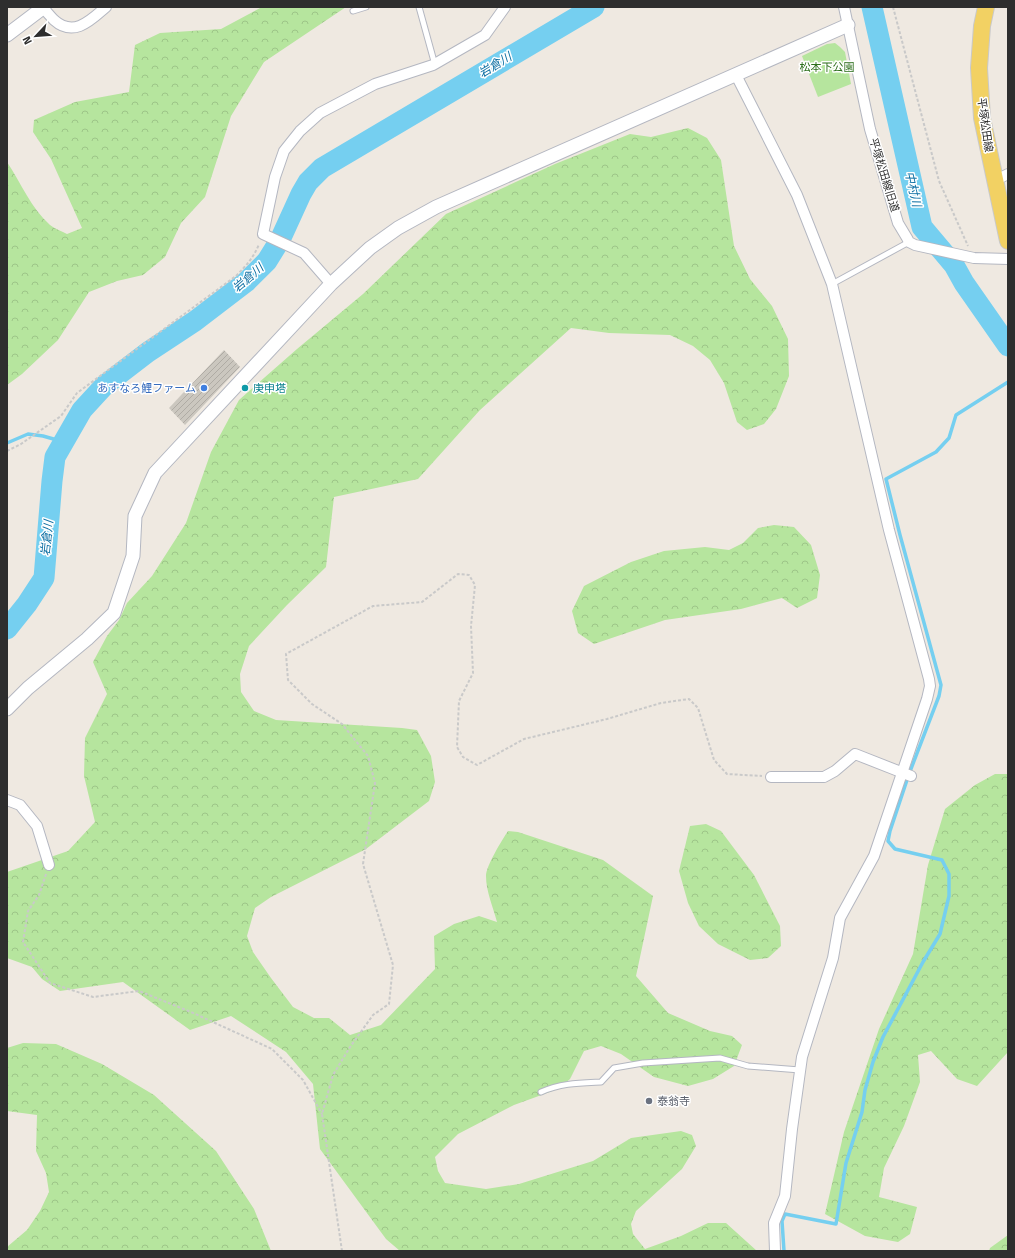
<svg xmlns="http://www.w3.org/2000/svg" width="1015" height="1258" font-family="'Fira Sans','Noto Sans JP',sans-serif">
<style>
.forest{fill:url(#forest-crowns)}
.park{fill:#b6e59e}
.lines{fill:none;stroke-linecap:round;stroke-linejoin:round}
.stream{stroke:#75cff0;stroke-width:3.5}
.river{stroke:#75cff0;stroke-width:21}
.building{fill:url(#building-hatch)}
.service-casing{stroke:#b4b7c1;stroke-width:7}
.minor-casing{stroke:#b4b7c1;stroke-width:12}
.tertiary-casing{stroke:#b4b7c1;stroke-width:15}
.primary-casing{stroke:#c9c9c9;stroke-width:18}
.path{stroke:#c9c9c9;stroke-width:2;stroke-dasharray:3 2;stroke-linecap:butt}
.service{stroke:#fff;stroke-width:5}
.minor{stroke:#fff;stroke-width:10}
.tertiary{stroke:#fff;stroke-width:13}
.primary{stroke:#f2d163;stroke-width:16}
.shop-dot{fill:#3f7fe0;stroke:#fff;stroke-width:1.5}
.culture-dot{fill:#0f9aa8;stroke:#fff;stroke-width:1.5}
.worship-dot{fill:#6b7280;stroke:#fff;stroke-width:1.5}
.labels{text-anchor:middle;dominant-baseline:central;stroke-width:3;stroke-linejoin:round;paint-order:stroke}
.park-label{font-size:11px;fill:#2c6e1b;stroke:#fff}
.street-label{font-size:11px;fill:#2e2e2e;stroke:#fff}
.shop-label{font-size:11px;fill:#366cbe;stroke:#fff;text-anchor:end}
.culture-label{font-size:11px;fill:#0d838f;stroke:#fff;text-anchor:start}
.worship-label{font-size:11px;fill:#5b616d;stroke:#fff;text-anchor:start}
.water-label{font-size:12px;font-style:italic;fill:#0d6fa3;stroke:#fff}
</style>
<defs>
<pattern id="forest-crowns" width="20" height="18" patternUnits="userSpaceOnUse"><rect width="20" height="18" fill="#b6e59e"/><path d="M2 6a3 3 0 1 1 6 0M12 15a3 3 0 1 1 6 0" fill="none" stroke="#9dc588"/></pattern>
<pattern id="building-hatch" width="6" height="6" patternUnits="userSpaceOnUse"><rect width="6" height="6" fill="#cbc7bf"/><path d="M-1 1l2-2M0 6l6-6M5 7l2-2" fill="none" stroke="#afaba4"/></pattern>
</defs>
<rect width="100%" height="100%" fill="#efe9e1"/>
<g class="forest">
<path d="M262,7H346L264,62L231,116L205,197L181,223L165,257L143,275L117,281L89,292L58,340L22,374L7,385V162C21,183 31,208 50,225C55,229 62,231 67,234L82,228L51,159L33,132L34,120L75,102L129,92L135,45L160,33L221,29Z"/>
<path d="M688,128L707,138L721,160L734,246L750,279L772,306L788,339L789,376L776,409L764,424L747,430L737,422L724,383L710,360L693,346L670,335L609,333L571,328L480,410L418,479L334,497L326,567L287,605L249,646L240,674L241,692L254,711L276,720L402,728L417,730L431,756L435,782L429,801L366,849L271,897L255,908L247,936L253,952L271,978L293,1007L314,1018H329L350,1035L381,1025L435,969L434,936L454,924L479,916L497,922C493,907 486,891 486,876C486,866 502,840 508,831L518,832L603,860L653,896L636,976L668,1013L710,1031L732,1036L742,1045L734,1066L713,1079L688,1086L654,1077L621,1054L601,1046L584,1051L570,1079L558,1089L514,1105L458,1134L435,1157L438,1171L445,1183L486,1189L519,1184L593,1161L631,1138L681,1131L692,1135L696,1146L682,1169L636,1211L631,1224L633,1234L645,1249L681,1236L708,1223H726L757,1251H400L386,1239L320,1149L313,1084L286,1052L231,1016L190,1030L123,982L60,991L42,979L32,967L7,958V872L68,851L95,822L84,776L85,738L107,694L93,662L107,636L119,620L127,603L152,576L186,523L211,452L239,400L297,349L363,294L446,214L555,164L630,134L651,137Z"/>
<polygon points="774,525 794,527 811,545 820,575 817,598 797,608 782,598 741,609 665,620 594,644 578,633 572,611 584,586 631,562 664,551 705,547 729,550 743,543 758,528"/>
<polygon points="995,774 1008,774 1008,1052 977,1086 957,1079 931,1051 918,1055 920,1082 904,1126 884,1168 879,1197 917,1207 910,1234 898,1242 865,1236 825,1214 844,1132 879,1029 913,954 928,865 945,809 975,785"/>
<polygon points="706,824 721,831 754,875 780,926 781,946 768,958 750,960 718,944 699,926 688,903 679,871 690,826"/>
<polygon points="23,1043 56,1044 102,1064 154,1095 216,1151 254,1209 271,1251 7,1251 7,1247 27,1230 40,1211 49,1192 46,1173 36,1151 37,1115 7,1111 7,1048"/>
<polygon points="1008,1235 1008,1251 989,1251 990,1248"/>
</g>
<polygon class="park" points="835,43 840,47 845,52 851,84 818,97 802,56 827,44"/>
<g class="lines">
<g class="stream">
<polyline points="7,443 28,434 43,436 64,442"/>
<polyline points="784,1251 782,1221 785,1214 836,1224 846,1163 862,1112 865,1090 873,1062 883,1037 923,962 940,934 949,896 949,874 942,860 895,849 888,841 890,831 909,774 939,696 941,685 900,535 886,479 936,452 949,438 956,415 1008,382"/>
</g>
<g class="river">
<polyline points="872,7 922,227 954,265 964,283 1008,346"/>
<polyline points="7,629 27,604 44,578 52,481 55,457 82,410 105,385 148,352 195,321 246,282 267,261 280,240 301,194 308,182 322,168 594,7"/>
</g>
</g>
<polygon class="building" points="224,350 240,367 185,425 169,408"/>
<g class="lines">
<defs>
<g id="service">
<polyline points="419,7 435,65"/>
<polyline points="353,11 366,7"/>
<polyline points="832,284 909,242"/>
<path d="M541,1092C561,1083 580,1083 601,1082L614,1068L643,1063L720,1058L748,1066L800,1070"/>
</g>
<g id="minor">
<polyline points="844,7 870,129 898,223 907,238 909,242 915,245 974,258 1008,259"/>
<path d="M43,8C47,12 50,16 54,20C74,38 91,20 106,7"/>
<polyline points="736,75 797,195 832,284 889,530 929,679 930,686 927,699 874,856 840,918 833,958 802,1057 792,1129 785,1196 774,1223 775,1251"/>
<polyline points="994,181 1008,174"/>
<polyline points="331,284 304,253 263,234 275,177 284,151 300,131 320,113 375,84 433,65 485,35 505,7"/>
<polyline points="771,777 824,777 835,771 855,754 911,776"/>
<polyline points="7,800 20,805 37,826 49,865"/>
</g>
<g id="tertiary">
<polyline points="7,35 44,7"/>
<polyline points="7,709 28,688 87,639 114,613 133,556 135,516 155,473 331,284 370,248 398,228 436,207 848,25"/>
</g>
<polyline id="primary" points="986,7 982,26 979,68 982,118 1008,241"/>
</defs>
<use href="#service" class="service-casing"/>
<use href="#minor" class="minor-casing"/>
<use href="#tertiary" class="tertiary-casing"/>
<use href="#primary" class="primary-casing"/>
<g class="path">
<polyline points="893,7 939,181 968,246"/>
<path d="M7,451L21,444L61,416L77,393L236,276C246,266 254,257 259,244"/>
<polyline points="46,874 39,895 28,911 23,942 50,983 93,997 139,991 191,1012 272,1049 303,1080 322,1114"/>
<polyline points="342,1251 322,1114 333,1075 350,1047 373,1015 389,1004 393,965 363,864 375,783 368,756 342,724 312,704 288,680 286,654 373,606 422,602 458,574 469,575 475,585 471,626 473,673 459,701 457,747 463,757 477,765 524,739 607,719 661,703 689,699 698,708 714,760 727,774 762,776"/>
</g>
<use href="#service" class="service"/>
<use href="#minor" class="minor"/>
<use href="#tertiary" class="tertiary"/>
<use href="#primary" class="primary"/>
</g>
<circle class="shop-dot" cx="204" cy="388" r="4"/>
<circle class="culture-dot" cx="245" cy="388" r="4"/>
<circle class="worship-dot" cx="649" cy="1101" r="4"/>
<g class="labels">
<g class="park-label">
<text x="827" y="67">松本下公園</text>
</g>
<g class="street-label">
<text transform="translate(985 125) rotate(82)">平塚松田線</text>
<text transform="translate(884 175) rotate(73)">平塚松田線旧道</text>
</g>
<g class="shop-label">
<text x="196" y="388">あすなろ鯉ファーム</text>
</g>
<g class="culture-label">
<text x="253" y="388">庚申塔</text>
</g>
<g class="worship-label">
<text x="657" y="1101">泰翁寺</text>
</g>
<g class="water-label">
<text transform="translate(495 65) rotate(-31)">岩倉川</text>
<text transform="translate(913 189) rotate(77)">中村川</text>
<text transform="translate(248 278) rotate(-41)">岩倉川</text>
<text transform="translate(47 538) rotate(-84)">岩倉川</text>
</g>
</g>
<rect width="1015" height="1258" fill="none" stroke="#2e2e2e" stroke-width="16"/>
<g transform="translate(36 36) rotate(244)" stroke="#ffffff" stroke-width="3" paint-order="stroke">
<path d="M0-3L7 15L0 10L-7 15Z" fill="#2e2e2e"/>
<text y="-6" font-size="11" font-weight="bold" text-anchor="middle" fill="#2e2e2e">N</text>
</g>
</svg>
